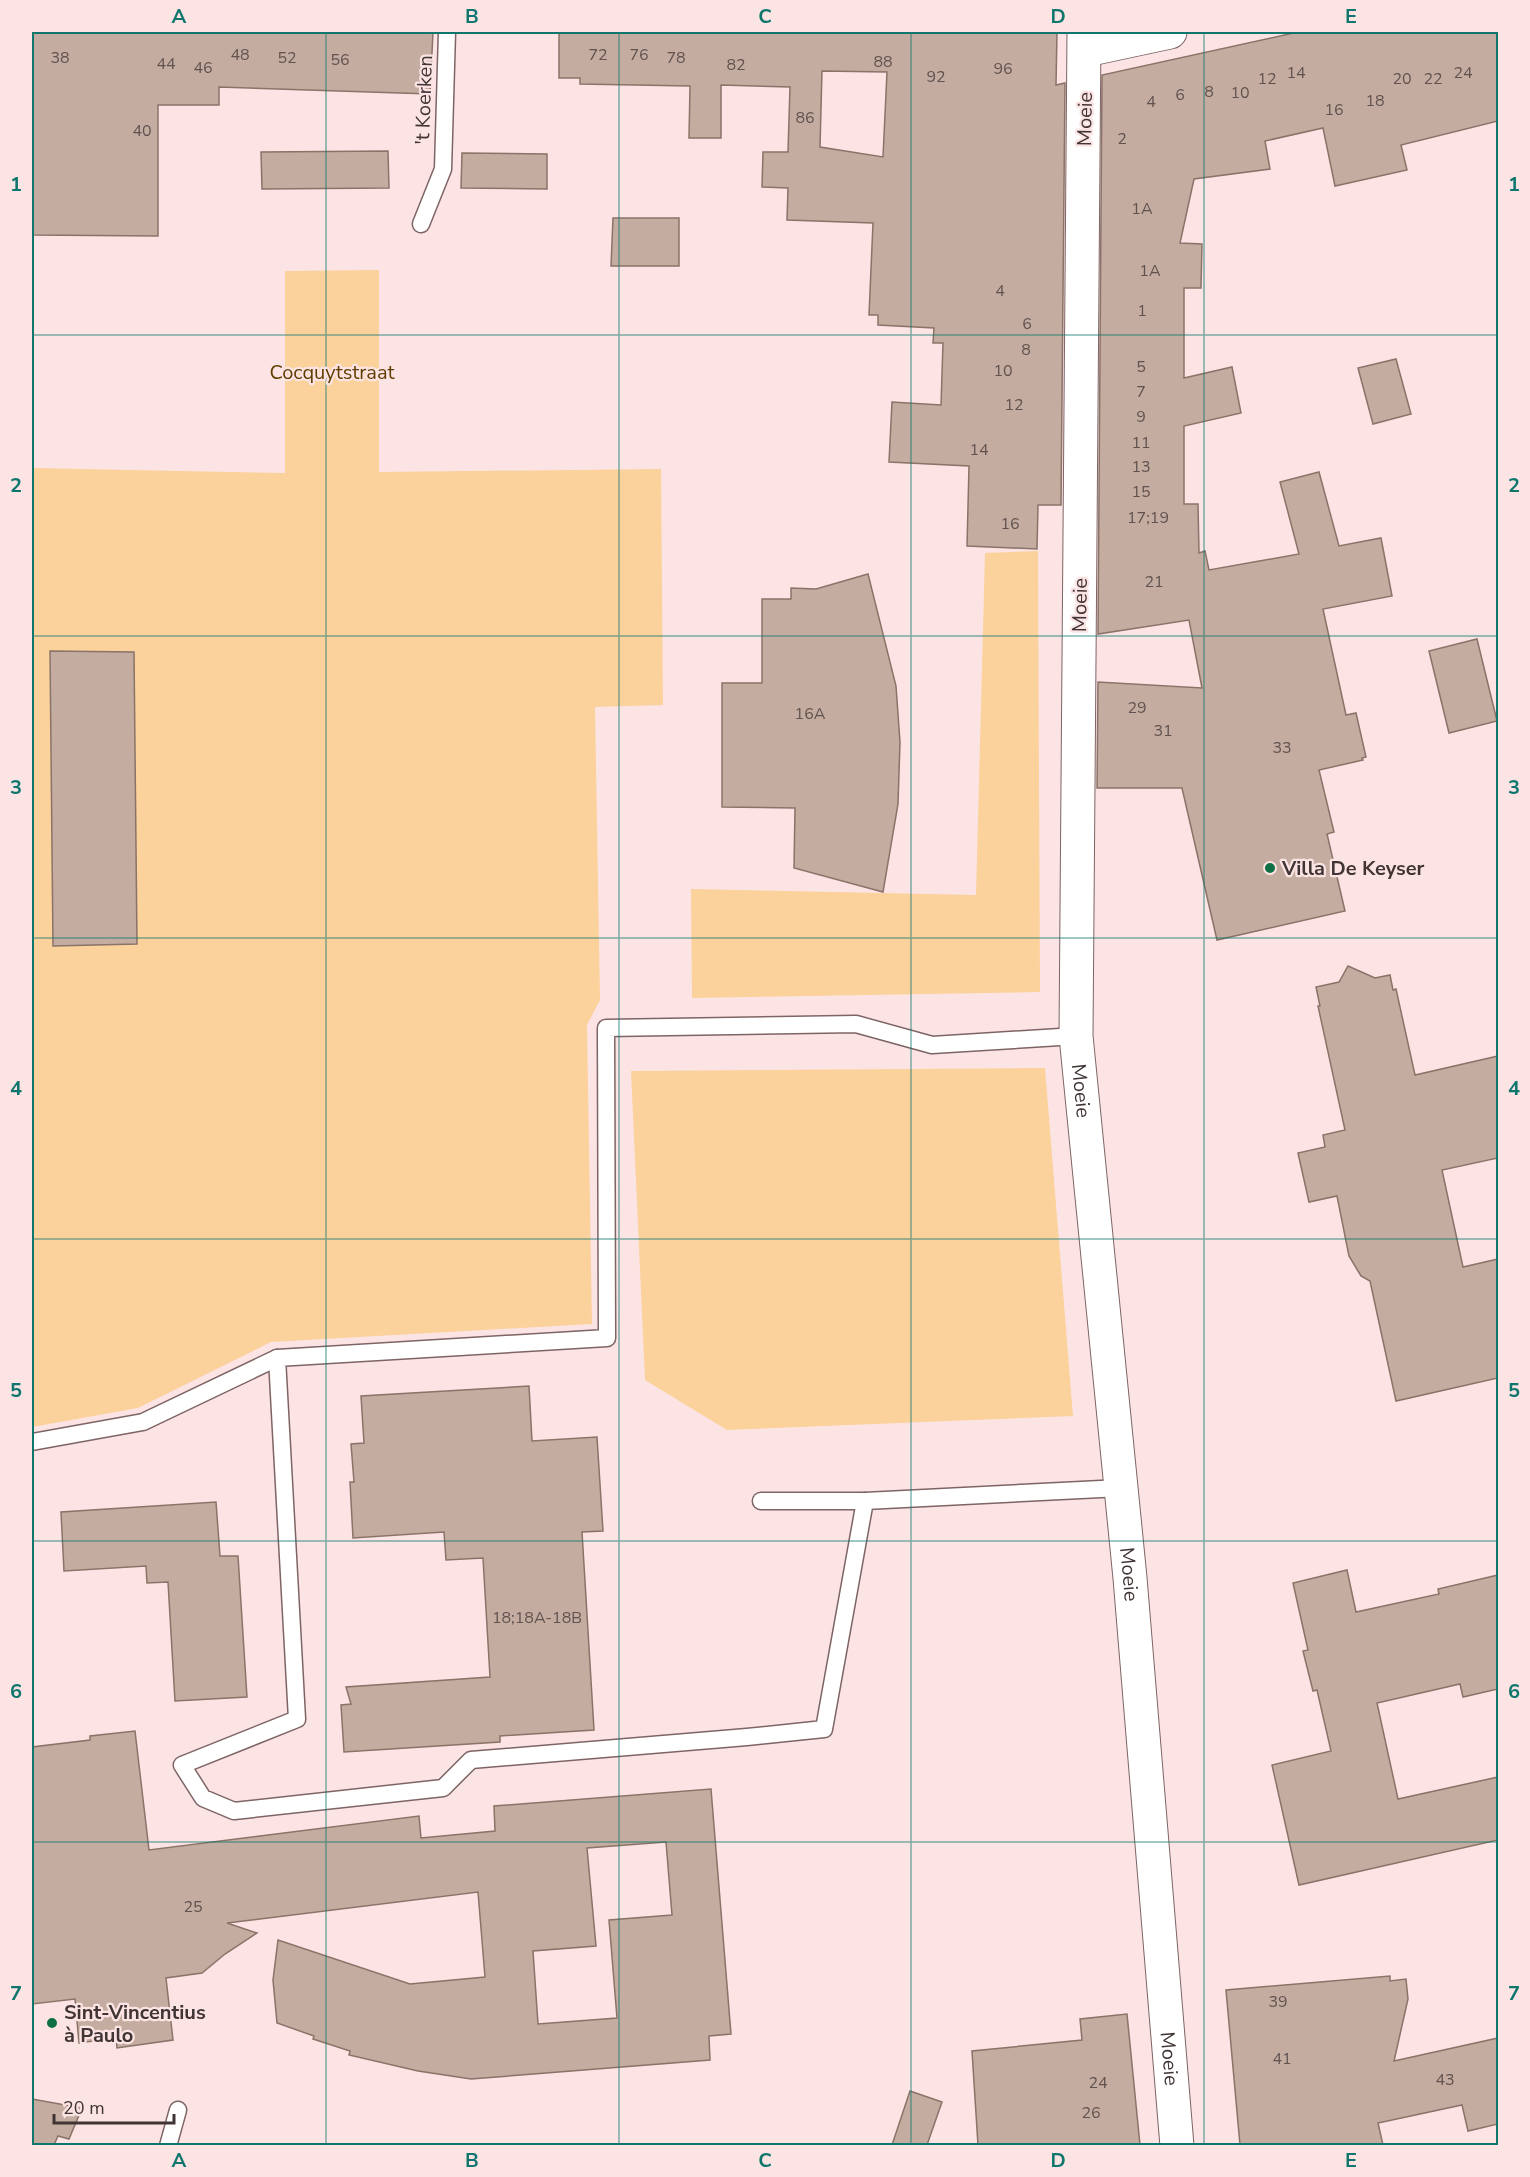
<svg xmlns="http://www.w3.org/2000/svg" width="1530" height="2177" font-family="'Nunito Sans',sans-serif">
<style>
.green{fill:#fbd29c}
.building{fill:#c4aca0;stroke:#8a7368;stroke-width:1.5;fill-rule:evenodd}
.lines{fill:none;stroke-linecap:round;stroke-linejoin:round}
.service-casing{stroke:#7e6464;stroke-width:19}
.minor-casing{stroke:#7e6464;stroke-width:35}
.service{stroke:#fff;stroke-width:16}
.minor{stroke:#fff;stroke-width:33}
.grid{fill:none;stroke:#0f766e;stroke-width:1.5;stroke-opacity:0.55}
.poi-dot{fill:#107045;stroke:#fce4e4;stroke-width:2}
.labels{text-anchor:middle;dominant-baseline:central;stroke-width:4.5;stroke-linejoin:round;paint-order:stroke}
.number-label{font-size:16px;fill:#61524f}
.street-label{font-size:20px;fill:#403434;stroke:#fce4e4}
.park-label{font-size:20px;fill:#613e00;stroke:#fce4e4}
.poi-label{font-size:20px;font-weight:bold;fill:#403434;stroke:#fce4e4;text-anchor:start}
.neatline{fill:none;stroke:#0f766e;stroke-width:2}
.grid-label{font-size:20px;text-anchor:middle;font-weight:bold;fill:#0f766e}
</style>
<rect width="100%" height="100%" fill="#fce4e4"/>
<g class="green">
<polygon points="379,270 379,472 661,469 663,705 595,707 600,1000 587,1025 592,1324 271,1342 138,1408 32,1427 32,468 285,473 285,271"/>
<polygon points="1038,551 1040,992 692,998 691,889 976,895 985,553"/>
<polygon points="1045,1068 1073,1416 727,1430 645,1380 631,1071"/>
</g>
<g class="building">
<polygon points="32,32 433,32 430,94 219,87 219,105 158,105 158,236 32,235"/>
<path d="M559,32H1057L1056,85L1065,83L1061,505H1038L1037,549L967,546L969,466L889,462L892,402L941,405L943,343H933L934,328L878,325V315H869L873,223L787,220L788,188L762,187L763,152H788L790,87L721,85V138H689L690,86L580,84V78H559ZM822,71L887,72L883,157L820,147Z"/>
<polygon points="1298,32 1498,32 1498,121 1401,145 1407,170 1335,186 1323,128 1265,141 1270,169 1194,179 1180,243 1202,244 1201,288 1184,288 1184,378 1232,367 1241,413 1184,426 1184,504 1198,504 1199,553 1205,551 1209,570 1299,554 1280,482 1319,472 1339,546 1381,538 1392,596 1323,609 1346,715 1356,713 1366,757 1362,758 1363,760 1319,770 1334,832 1327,834 1345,911 1217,940 1182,788 1097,788 1098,682 1202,688 1189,620 1098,634 1102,75"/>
<polygon points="388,151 389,188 262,189 261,152"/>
<polygon points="462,153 547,154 547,189 461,188"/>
<polygon points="613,218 679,218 679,266 611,266"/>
<polygon points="1396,359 1411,414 1373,424 1358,368"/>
<polygon points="868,574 896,686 900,742 898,804 883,892 794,868 795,808 722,807 722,683 762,683 762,599 791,599 791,588 816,589"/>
<polygon points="1477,639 1497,721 1449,733 1429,651"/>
<polygon points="50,651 134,652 137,944 53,946"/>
<polygon points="1348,966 1375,978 1390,975 1393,990 1396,989 1415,1075 1498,1056 1498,1158 1442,1170 1463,1267 1498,1259 1498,1378 1396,1401 1370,1281 1361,1276 1349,1256 1337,1196 1309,1202 1298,1153 1325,1147 1323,1135 1345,1130 1318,1006 1320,1006 1316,987 1339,982"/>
<polygon points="529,1386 532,1441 597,1437 603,1531 582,1532 594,1730 500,1736 500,1742 344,1752 341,1705 351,1704 346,1687 490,1677 483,1558 446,1560 444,1532 353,1538 350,1482 354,1482 351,1444 364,1443 361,1396"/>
<polygon points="216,1502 220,1556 238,1556 247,1697 175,1701 168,1582 147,1583 146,1566 64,1571 61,1512"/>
<polygon points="1347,1570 1356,1612 1439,1594 1438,1589 1498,1575 1498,1689 1463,1697 1460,1684 1377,1703 1398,1799 1498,1777 1498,1840 1299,1885 1272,1765 1331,1751 1317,1690 1313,1691 1303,1651 1308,1650 1293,1583"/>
<path d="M135,1731L149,1850L419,1816L421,1838L495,1831L494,1806L711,1789L731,2034L709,2036L710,2060L471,2079L418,2071L349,2055L350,2051L313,2039L314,2036L277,2023L273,1980L278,1940L410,1984L485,1977L478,1892L227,1923L257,1933L225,1954L202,1973L166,1978L173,2040L117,2048L116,2038L79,2043L75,1999L32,2004V1747L90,1740V1736ZM666,1842L672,1915L609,1920L617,2018L538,2024L533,1951L596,1946L587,1848Z"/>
<polygon points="1390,1976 1390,1981 1406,1979 1408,1999 1394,2061 1498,2038 1498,2124 1468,2131 1462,2105 1378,2123 1383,2145 1240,2145 1226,1990"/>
<polygon points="1127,2014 1140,2145 978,2145 972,2051 1082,2040 1080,2019"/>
<polygon points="910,2091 942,2102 927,2145 892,2145"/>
<polygon points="32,2099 82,2108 69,2139 58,2136 54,2145 32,2145"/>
</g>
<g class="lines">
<defs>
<g id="service">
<polyline points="421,224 443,169 447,32"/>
<polyline points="1076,1036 932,1045 856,1024 606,1028 607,1338 277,1358 297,1719 182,1765 203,1798 234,1811 443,1788 471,1760 747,1737 824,1729 865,1501 1121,1488"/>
<polyline points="32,1442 143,1422 277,1358"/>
<polyline points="761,1501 865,1501"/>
<polyline points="168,2146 178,2110"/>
</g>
<g id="minor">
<path id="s1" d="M1084,32L1076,1036L1130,1578L1177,2146"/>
<polyline points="1086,50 1170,32"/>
</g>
</defs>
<use href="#service" class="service-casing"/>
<use href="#minor" class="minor-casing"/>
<use href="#service" class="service"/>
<use href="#minor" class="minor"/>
</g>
<path class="grid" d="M326,32V2146M619,32V2146M911,32V2146M1204,32V2146M32,335H1498M32,636H1498M32,938H1498M32,1239H1498M32,1541H1498M32,1842H1498"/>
<g class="poi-dot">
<circle cx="1270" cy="868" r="6"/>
<circle cx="52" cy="2023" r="6"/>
</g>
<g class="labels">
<g class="number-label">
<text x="240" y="55">48</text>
<text x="598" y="55">72</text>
<text x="639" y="55">76</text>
<text x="60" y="58">38</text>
<text x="287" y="58">52</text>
<text x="676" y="58">78</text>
<text x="340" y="60">56</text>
<text x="883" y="62">88</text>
<text x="166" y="64">44</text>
<text x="736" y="65">82</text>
<text x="203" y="68">46</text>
<text x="1003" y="69">96</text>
<text x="1296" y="73">14</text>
<text x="1463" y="73">24</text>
<text x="936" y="77">92</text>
<text x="1267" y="79">12</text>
<text x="1402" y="79">20</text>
<text x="1433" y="79">22</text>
<text x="1209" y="92">8</text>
<text x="1240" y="93">10</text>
<text x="1180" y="95">6</text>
<text x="1375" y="101">18</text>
<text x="1151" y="102">4</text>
<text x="1334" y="110">16</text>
<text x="805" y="118">86</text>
<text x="142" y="131">40</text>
<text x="1122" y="139">2</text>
<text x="1142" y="209">1A</text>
<text x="1150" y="271">1A</text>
<text x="1000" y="291">4</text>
<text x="1142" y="311">1</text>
<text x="1027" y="324">6</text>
<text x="1026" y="350">8</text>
<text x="1141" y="367">5</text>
<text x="1003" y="371">10</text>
<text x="1141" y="392">7</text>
<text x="1014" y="405">12</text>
<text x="1141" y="417">9</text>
<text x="1141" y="443">11</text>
<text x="979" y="450">14</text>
<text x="1141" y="467">13</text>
<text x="1141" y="492">15</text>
<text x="1148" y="518">17;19</text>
<text x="1010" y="524">16</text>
<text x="1154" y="582">21</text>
<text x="1137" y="708">29</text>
<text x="810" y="714">16A</text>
<text x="1163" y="731">31</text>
<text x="1282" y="748">33</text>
<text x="537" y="1618">18;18A-18B</text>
<text x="193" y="1907">25</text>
<text x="1278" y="2002">39</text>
<text x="1282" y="2059">41</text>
<text x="1445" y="2080">43</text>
<text x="1098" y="2083">24</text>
<text x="1091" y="2113">26</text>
</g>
<g class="street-label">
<text transform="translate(424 100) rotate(-88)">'t Koerken</text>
<text transform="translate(1085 119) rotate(-89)">Moeie</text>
<text transform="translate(1080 605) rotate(-89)">Moeie</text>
<text stroke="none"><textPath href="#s1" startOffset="1059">Moeie</textPath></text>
<text stroke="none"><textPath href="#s1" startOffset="1545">Moeie</textPath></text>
<text stroke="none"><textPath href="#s1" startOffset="2031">Moeie</textPath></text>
</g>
<g class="park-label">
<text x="332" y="372">Cocquytstraat</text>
</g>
<g class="poi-label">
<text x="1282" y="868">Villa De Keyser</text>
<text x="64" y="2012">Sint-Vincentius<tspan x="64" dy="23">à Paulo</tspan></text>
</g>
</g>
<rect width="1530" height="2177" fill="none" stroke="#fce4e4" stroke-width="66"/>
<path d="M54 2114v9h120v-9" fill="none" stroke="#403434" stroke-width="3"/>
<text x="63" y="2114" font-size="18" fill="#403434" stroke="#fce4e4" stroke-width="4.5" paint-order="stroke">20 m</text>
<rect x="33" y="33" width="1464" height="2111" class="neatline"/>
<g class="grid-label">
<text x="179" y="23">A</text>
<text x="472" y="23">B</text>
<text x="765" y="23">C</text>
<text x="1058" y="23">D</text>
<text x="1351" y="23">E</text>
<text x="16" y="191">1</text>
<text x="1514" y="191">1</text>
<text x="16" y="492">2</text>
<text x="1514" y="492">2</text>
<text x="16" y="794">3</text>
<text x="1514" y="794">3</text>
<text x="16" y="1095">4</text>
<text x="1514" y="1095">4</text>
<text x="16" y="1397">5</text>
<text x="1514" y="1397">5</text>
<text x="16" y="1698">6</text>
<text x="1514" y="1698">6</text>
<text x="16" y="2000">7</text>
<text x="1514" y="2000">7</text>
<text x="179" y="2167">A</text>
<text x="472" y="2167">B</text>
<text x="765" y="2167">C</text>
<text x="1058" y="2167">D</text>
<text x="1351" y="2167">E</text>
</g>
</svg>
